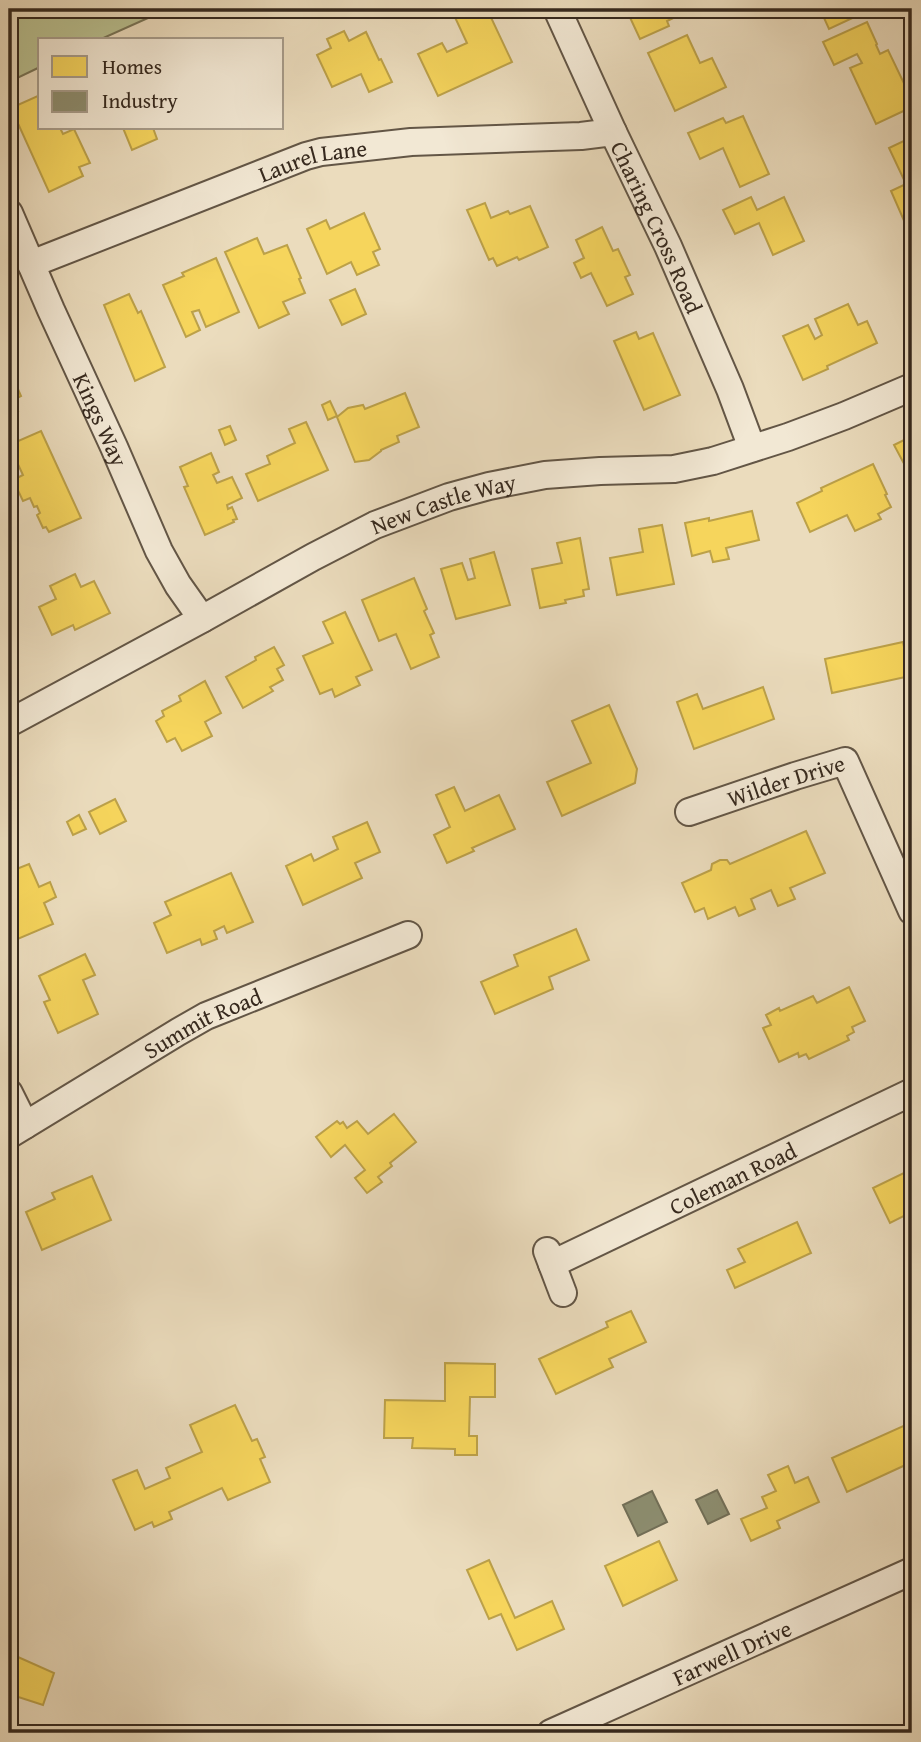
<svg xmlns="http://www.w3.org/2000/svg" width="921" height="1742" font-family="'Gentium Book Plus',serif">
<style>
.green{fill:#b9c090;stroke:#787457;stroke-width:2}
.homes{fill:#f6d55c;stroke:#bca149;stroke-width:2}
.industry{fill:#8c8c6e;stroke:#726e56;stroke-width:2}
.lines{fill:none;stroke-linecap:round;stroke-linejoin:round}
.minor-casing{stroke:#635646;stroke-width:30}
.minor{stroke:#f2e8d4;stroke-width:26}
.labels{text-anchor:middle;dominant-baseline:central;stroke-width:7;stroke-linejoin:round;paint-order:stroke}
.street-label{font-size:23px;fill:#36291e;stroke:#f2e8d4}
</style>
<rect width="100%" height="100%" fill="#ebdcbd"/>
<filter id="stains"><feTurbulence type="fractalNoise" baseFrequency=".00286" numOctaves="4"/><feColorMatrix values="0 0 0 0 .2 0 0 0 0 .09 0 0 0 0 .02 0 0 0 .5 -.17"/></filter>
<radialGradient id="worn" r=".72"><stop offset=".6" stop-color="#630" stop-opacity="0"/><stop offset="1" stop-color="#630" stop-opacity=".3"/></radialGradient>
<polygon class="green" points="9,9 168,9 99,40 40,40 40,67 9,82"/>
<g class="homes">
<polygon points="463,9 487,9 512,62 438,96 418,54 442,43 447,52 467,43 453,13"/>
<polygon points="633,9 692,9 667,21 669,26 640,39 627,11"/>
<polygon points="820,9 858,9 861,14 829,29"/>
<polygon points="867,22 877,44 876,45 880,54 888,50 912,100 912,107 876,124 850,68 862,63 857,54 834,65 823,42"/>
<polygon points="344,31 349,41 366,32 379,60 381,59 392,82 369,92 361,74 332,87 317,55 331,48 327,39"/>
<polygon points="687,35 700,63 712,58 726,87 675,111 648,53"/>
<polygon points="40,95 40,128 60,128 63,134 74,129 90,163 79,167 83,176 49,192 11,108"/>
<polygon points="743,116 769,174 740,187 723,148 700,159 688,133 723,118 726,123"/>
<polygon points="123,128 153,128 157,139 132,150"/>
<polygon points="912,137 912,220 905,223 891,191 906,184 889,148"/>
<polygon points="751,197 757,210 784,197 804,241 773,255 759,223 735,234 723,210"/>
<polygon points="485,203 491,218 508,211 510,214 530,206 548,247 519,260 517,257 497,266 493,258 489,260 467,210"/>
<polygon points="364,213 380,249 373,252 379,265 357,275 351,262 327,274 307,229 326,220 330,229"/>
<polygon points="602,227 613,251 618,249 630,275 625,277 633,294 607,306 591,273 581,278 574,263 584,258 576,240"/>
<polygon points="257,238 264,254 287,245 301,278 299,279 305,293 283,302 289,314 259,328 225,252"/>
<polygon points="216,258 239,312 206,327 199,310 192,312 200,330 186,337 163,285 184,276 182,273"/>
<polygon points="355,289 366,314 342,325 330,300"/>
<polygon points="129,294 138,313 141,311 165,367 135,381 104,305"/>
<polygon points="848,304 858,325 867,321 877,343 827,366 828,369 803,380 783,336 808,325 815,339 822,335 815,319"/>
<polygon points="636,332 639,339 653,333 680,395 644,410 614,341"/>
<polygon points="9,361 16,378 14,380 21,396 13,400 18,411 9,415"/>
<polygon points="405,393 419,427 397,436 399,442 381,450 381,451 369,460 355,462 337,417 348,408 363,405 365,409"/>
<polygon points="330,401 337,416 328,420 322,405"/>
<polygon points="306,422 328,470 258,501 246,474 270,464 267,456 295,443 289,429"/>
<polygon points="230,426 236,440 225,445 219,430"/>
<polygon points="41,431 81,518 49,532 46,527 43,528 37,515 40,513 37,506 34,507 30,498 23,501 13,480 23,475 9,445"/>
<polygon points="912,436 912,474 910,475 894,445"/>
<polygon points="211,453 219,472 213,475 217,483 232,477 242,498 227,505 228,509 232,507 237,519 233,520 234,522 205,535 184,487 188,486 180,467"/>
<polygon points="873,464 887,494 885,495 891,507 878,514 881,519 855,531 847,515 810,532 797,503 822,491 821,488"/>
<polygon points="752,511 759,540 726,548 729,559 713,562 710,551 692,556 685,523 709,518 709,521"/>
<polygon points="662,525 674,584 617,595 610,558 643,552 639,529"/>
<polygon points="580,538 589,589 583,590 584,596 565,600 566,603 540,608 532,569 562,563 557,543"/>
<polygon points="494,552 510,605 456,619 441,569 462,563 468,580 475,578 470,559"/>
<polygon points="75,574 81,587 94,581 110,613 75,630 73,625 52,635 39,607 56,599 50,586"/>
<polygon points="414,578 427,609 424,611 434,633 430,635 439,657 411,669 396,634 379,641 362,600"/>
<polygon points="345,612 372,670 356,677 360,685 335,697 332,689 320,694 303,656 333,643 323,622"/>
<polygon points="903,642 910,676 832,693 825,659"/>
<polygon points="274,647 284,665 277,669 283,680 270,687 273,691 243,708 226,677 256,660 255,657"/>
<polygon points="205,681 221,713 205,722 212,736 182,751 175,738 167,742 156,721 164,716 162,711 181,701 179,696"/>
<polygon points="763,687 774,719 694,749 677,702 697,694 703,709"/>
<polygon points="609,705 637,769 635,783 562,816 547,782 591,763 572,721"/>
<polygon points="454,787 465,811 499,795 515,829 472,848 474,851 447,863 434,835 450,827 436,795"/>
<polygon points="115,799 126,821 100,834 89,812"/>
<polygon points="79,815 86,829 73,835 67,822"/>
<polygon points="367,822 380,852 355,863 362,878 303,905 286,866 311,854 314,861 338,849 333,837"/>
<polygon points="806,831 825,873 790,888 795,899 778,906 771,890 751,899 755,909 739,916 735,907 708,919 704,908 695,912 682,883 711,870 712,864 720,860 727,860 730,864"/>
<polygon points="29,864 39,887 50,882 56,897 44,903 53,924 13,941 9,931 9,925 15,922 9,908 9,872"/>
<polygon points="231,873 253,922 227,933 224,926 214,931 217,939 202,945 200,939 167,953 154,923 171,915 165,902"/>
<polygon points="576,929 589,960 549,977 553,989 495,1014 481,982 518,966 514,955"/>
<polygon points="85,954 95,975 83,980 98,1014 58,1033 44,1002 50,1000 39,976"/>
<polygon points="849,987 865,1021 852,1027 854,1032 847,1036 849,1040 809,1059 806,1054 799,1057 798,1053 779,1062 763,1028 771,1025 766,1015 779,1008 780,1011 813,996 817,1003"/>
<polygon points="394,1114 416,1142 390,1163 392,1166 378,1177 382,1182 367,1193 355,1178 365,1170 345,1145 331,1157 316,1137 337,1121 340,1124 343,1122 347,1128 357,1121 368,1134"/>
<polygon points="912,1169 912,1212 890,1223 873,1188"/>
<polygon points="92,1176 111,1220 42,1250 26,1212 55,1199 52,1193"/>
<polygon points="797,1222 811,1253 735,1288 727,1270 745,1262 738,1249"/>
<polygon points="631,1311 646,1342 609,1359 613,1367 556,1394 539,1359 608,1327 606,1322"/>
<polygon points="445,1363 495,1364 495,1397 470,1397 469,1436 477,1436 477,1455 455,1455 455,1449 412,1448 413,1438 384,1438 385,1400 445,1401"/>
<polygon points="235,1405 252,1441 257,1439 265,1457 260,1459 270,1482 228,1500 222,1488 169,1512 172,1519 154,1527 152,1522 135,1530 113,1480 137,1470 145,1489 170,1478 166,1468 202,1452 190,1425"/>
<polygon points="910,1423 912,1428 912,1462 847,1492 832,1458"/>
<polygon points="788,1466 795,1483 808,1477 819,1502 777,1521 780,1528 751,1541 741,1519 767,1508 762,1497 776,1491 768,1475"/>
<polygon points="659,1541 677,1580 623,1606 605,1566"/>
<polygon points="489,1560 515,1618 552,1601 564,1629 517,1650 501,1614 489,1619 467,1570"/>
<polygon points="9,1653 54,1673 43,1705 9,1694"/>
</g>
<g class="industry">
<polygon points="717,1490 729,1514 708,1524 696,1500"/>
<polygon points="652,1491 667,1522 638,1536 623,1505"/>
</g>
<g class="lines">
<defs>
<g id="minor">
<path id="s1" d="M557,9L613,132L668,246L730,389L752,448"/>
<path id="s2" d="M9,213L51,310L114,447L159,551L178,585L202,619"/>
<path id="s3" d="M31,264L306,156L321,152L411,142L581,136L613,132"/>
<path id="s4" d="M9,723L202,619L313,557L375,525L449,497L489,486L545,475L600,471L674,469L713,461L788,437L844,416L912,387"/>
<path id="s5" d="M689,812L795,776L845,761L912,911"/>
<polyline points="9,1093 25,1125"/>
<path id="s6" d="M9,1135L178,1032L206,1016L408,935"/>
<polyline points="547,1251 563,1293"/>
<path id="s7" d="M552,1264L912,1092"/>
<path id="s8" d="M551,1733L912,1571"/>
</g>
</defs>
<use href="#minor" class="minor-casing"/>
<use href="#minor" class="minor"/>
</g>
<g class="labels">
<g class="street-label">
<text stroke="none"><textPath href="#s3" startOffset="301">Laurel Lane</textPath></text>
<text stroke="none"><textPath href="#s1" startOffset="240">Charing Cross Road</textPath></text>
<text stroke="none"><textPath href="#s2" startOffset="226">Kings Way</textPath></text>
<text stroke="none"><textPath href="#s4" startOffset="488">New Castle Way</textPath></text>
<text stroke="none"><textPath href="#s5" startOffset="102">Wilder Drive</textPath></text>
<text stroke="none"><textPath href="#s6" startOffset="224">Summit Road</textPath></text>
<text stroke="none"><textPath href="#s7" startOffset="200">Coleman Road</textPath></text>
<text stroke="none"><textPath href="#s8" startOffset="198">Farwell Drive</textPath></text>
</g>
</g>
<rect width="921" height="1742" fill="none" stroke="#ebdcbd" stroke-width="35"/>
<rect x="10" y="10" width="900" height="1721" fill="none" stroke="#36291e" stroke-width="3.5"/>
<rect x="18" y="18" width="886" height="1707" fill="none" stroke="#36291e" stroke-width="2"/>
<rect x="38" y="38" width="245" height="91" fill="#f2e8d4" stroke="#a79c8b" stroke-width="2"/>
<rect x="52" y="56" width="35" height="21" fill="#f6d55c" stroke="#a79c8b" stroke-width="2"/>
<text x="102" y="74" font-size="21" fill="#36291e">Homes</text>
<rect x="52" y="91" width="35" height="21" fill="#8c8c6e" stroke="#a79c8b" stroke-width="2"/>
<text x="102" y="108" font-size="21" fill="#36291e">Industry</text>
<rect width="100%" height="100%" filter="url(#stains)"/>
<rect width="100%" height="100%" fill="url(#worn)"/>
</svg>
